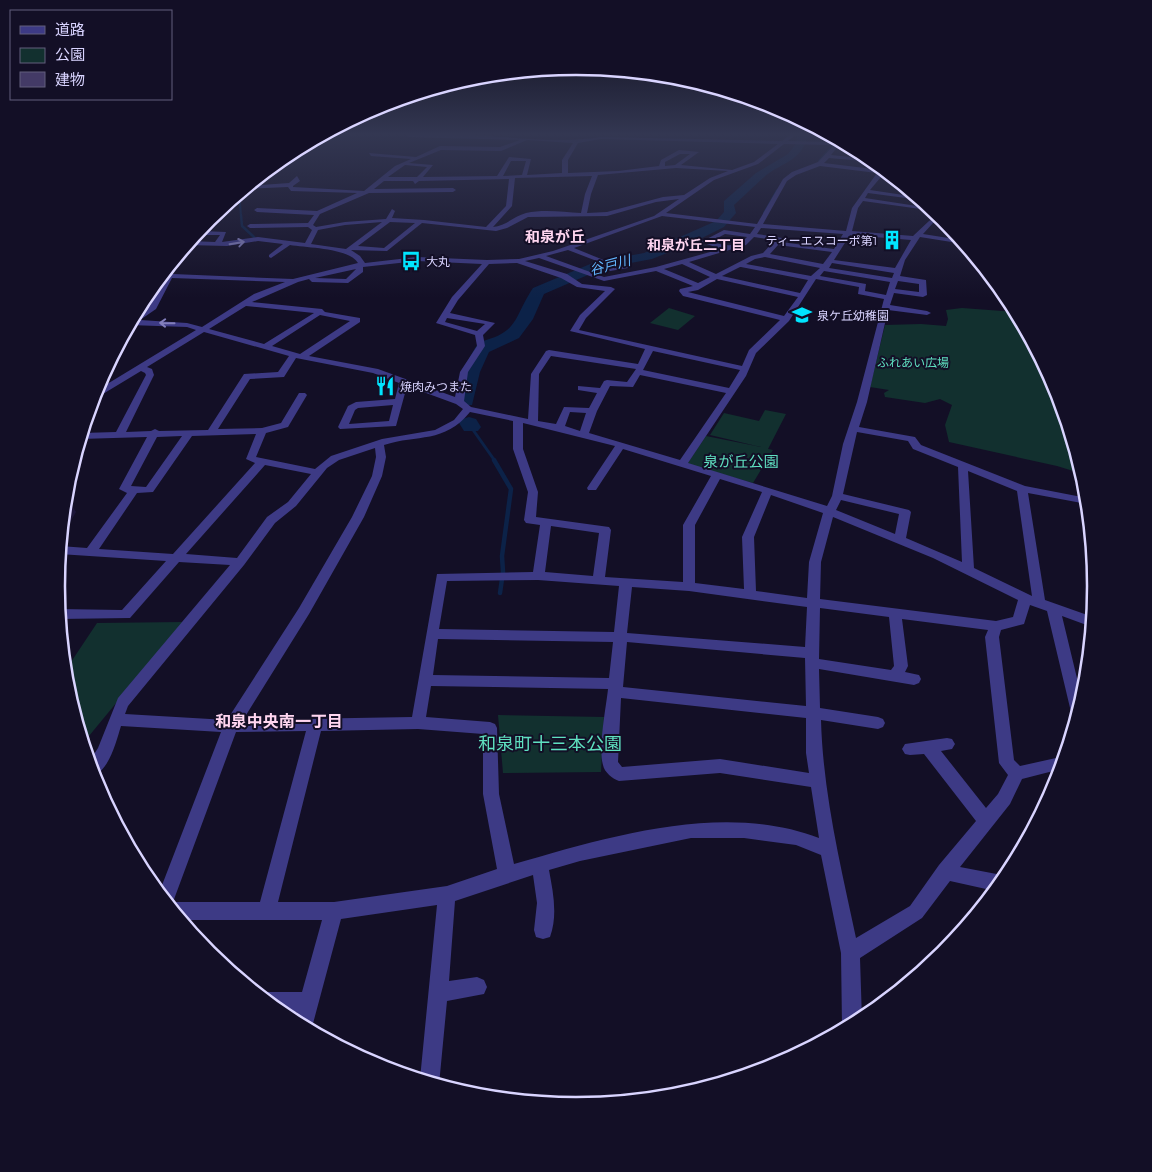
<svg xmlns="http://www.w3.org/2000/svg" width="1152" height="1172" font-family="Montserrat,'Noto Sans JP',sans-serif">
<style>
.green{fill:#12302f}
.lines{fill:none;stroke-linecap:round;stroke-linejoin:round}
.stream-far3{stroke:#0c2248;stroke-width:2}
.stream-far2{stroke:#0c2248;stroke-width:2.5}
.stream-far1{stroke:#0c2248;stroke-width:3}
.stream{stroke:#0c2248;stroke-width:4.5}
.river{fill:#0c2248;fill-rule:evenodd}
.minor{fill:#3d3a85;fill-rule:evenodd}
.shaded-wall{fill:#1d163a}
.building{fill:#433a66;stroke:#5a527e}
.oneway{stroke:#837fbc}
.labels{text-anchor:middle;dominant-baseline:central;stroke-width:4;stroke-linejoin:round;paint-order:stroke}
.far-poi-label{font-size:12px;fill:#d9d4ff;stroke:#130f26;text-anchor:start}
.far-park-label{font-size:12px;fill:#5fe0c0;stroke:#130f26}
.far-neighbourhood-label{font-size:14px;font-weight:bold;fill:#ffd6f0;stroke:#130f26}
.far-water-label{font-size:14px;font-style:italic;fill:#62b6ff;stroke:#130f26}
.far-quarter-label{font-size:15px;font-weight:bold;fill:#ffd6f0;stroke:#130f26}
.park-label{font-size:15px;fill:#5fe0c0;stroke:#130f26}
.neighbourhood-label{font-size:16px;font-weight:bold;fill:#ffd6f0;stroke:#130f26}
.near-park-label{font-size:18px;fill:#5fe0c0;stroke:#130f26}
.rim{fill:none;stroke:#d9d4ff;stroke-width:2.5}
</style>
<rect width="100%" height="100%" fill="#130f26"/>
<g class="green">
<polygon points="669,308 695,316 678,330 650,323"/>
<polygon points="962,308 1016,312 1056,387 1083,474 1057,466 949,442 945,425 952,405 940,399 925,403 885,397 884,393 889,390 870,387 885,325 921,324 946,326 948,319 946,310"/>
<polygon points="765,410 786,414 768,449 773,450 753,483 687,464 706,436 761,447 710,435 724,413 759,421"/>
<polygon points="183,622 84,742 83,742 66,687 65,671 97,623"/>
<polygon points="498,715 604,717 601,772 503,773"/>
</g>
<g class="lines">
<g class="stream-far3">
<polyline points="819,161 838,140"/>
<polyline points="236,196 240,203 241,216"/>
<polyline points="764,213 777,190"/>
</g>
<polyline class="stream-far2" points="241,215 242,226 254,237"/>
<polyline class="stream-far1" points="471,427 495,461"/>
<polyline class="stream" points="494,460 511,489 502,556 503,572 500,593"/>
<g class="river">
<path d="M795,134H804L807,137C802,162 779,163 763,178C753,187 744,196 734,205L736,213L724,227L692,243L652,259L604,268L544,294L533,319L519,338L489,352L480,372L472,405H458L456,401C459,379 466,361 479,342C520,332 513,318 533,288L595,262L644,253L716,221L724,212V201L756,173L788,154L795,145L797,137Z"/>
<polygon points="469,417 476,419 481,427 478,431 464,431 459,423 462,419"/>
</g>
<path class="minor" d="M791,134H796L788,141L836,142L839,140L848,145H839L831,155L871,159L875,162L829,158L824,163L881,170L883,169L886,171L870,190L917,197L921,200L868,193L865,198L930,208L935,211L863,201L858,208L852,231L913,236L929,221L940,215L943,218L933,223L923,234L961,240L964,244L920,237L905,260L900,276L926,280L927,295L923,297L894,293L890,305L927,311L931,313L927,315L888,310L867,402L859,427L915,437L921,445L1025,486L1087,498V504L1028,493L1045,600L1093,617L1092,627L1062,616L1082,699L1077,718L1073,716L1071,712L1047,611L1030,605L1024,624L1001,630L999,637L1014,760L1020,766L1065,756L1061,769L1022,779L1010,804L960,867L1007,876L995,891L950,881L922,918L860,958L862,1020L844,1029L842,1025L841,953L821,855L796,845L744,838H691L580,861L549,870C553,892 558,915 550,937L543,939L536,937L534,930L537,903L533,875L455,901L449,981L477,977L484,980L487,987L484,994L447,1001L439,1085L420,1079L437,905L341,919L311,1031L294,1022L297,1012H279L261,996L268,992H302L322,920H181L159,893L221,732L121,726C116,742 110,769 93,776L89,762L98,748L118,698L230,565L179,562L130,618L59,619V609L122,610L166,561L59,554L60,546L87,548L127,493L119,489L147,437L80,439L82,433L116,432L146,375L145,373L141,371L93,400L94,392L196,330L187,327L129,325L133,318L150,306L166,276L165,272L168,267L173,274L293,279L358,263C349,248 308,248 290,245L271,258L269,257V255L283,244L258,241L227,246L187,245L190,241L215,242L220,235H199L197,237H193L211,217L212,218L202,231L226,232L222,242L258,237L305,243L312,230L308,227L250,228L247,226L250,224L308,223L314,215L257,212L254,210L257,208L317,211L357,193L291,191L288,187L244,189L248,186L289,183L297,176L300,181L293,186V187L364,191L395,166L411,159L371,156L369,153L416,157L440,146L500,147L520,140L409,137L407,135C471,128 538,147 601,137L782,141ZM601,139L778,144L754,162L732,170L681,165L699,152L679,150L661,160L659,166L618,171L568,173V160L578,143ZM527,140L573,143L562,160V173L527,175L531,159L509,157L497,176L423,177L433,165L409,163L441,150L501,151ZM784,144L834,145L818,162L792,172L783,179L757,224L666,213L714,180L758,164ZM680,154H690L675,165L665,166V162ZM511,161H526L522,175L503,176ZM405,165L427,167L417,177H388ZM820,166L877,173L852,208L846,231L763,224L787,181L796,175ZM676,168L728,171L710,178L684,195L663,197L607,212L587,213L591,194L598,175ZM592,176L585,194L581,213C563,212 544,209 526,213C514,216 506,226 493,227L512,206L515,178ZM509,179L506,206L486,227L424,220L392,218L395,211L392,209L386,219L345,222L316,227L313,225L320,214L369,193L453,192L456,190L453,188L374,189L384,181H413L415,184L419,181ZM679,199L654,216L553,251L519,259L487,260L417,257L365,263L360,256L351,250L387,251L422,223L496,231L507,228L528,217L607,216L656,202ZM662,216L755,227L750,234L724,230L701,242L721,249L656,267L604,277L546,256L568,250L602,263L610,271L628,268L630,267L626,265L614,267L606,261L574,248ZM382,222L346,249L311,244L318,230L345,225ZM390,222L415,223L384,248L358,246ZM761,228L843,234L834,249L781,242L782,238L757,234ZM725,234L747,237C736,249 724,245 710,242ZM850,235L911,240L895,268L834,260ZM754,237L775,240L763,253L751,256L716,274L689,262L746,245ZM778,245L832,252L823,264L770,254ZM765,257L820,268L811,276L746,264L755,259ZM539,258L604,281L656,271L693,286L680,289L679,291L683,296L780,320L749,350L742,366L579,330L586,318L615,289L611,287L582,284L567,274L525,261ZM417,261L482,264L452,297L436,323L475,335L477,346L460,372L455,397L378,369L309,356L360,322V318L325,312L322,309L252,302L298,282L309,279L312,282L348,283L363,272V267ZM517,263L561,278L577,287L605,291L580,315L570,331L645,349L638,364L549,350L546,351L531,374L528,419L471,407L464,401L468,372L485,346L483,335L495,323L450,313L458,300L489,264ZM832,263L894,273L892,278L829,268ZM682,264L710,277L698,283L664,269ZM740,267H741L808,280L800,293L722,276ZM356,269L346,279L315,278ZM824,271L890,282L886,295L865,291L866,284L820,276ZM172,278L285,282L254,294L202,327L187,323L140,320L156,309ZM717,279L798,297L784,316L688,292L698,290ZM816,279L859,287L858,294L884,299L857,402L843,444L832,496L827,506L688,463L746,376L756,353L789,321ZM898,281L919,284V292L895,289ZM246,306L314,313L264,344L209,329ZM320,315L350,321L300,354L272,346ZM447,318L485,324L477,331L445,322ZM204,332L289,356L278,372L244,374L208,430L159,431L155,429L151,431L126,432L154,375L152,369L147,367ZM653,351L740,370L729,388L643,370ZM551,356L636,369L627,382L607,380L604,381L600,388L578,386V390L597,393L589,408L564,407L556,424L538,421L539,374ZM296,358L373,373L399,383L395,399L356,402L348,406L338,427L340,429L396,426L407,386L456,404L463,409L454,420L435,430L382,439L331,456L315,469L256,457L266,433L288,427L307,395L305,393H299L281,423L262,428L218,429L250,379L284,377ZM640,375L726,393L680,460L589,433L597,411L610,386L633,387ZM393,405L389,421L349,424L355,410L358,408ZM470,412L513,421V449L528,492L524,520L526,523L540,525L533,572L437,574L412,717L243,720L309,614L364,517L382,476L386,457L384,445C418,434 444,444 470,412ZM570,412L586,413L580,431L565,426ZM523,423L615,446L587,488L588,490H596L623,449L711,476L683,525V582L605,577L611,530L609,527L536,517L538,492L523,449ZM857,432L908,441L913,449L958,467L962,562L906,538L911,512L909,510L843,494ZM256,434L246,459L255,463L173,554L99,549L137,493L153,492L192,436ZM182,436L146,487L131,486L157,437ZM375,448L376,457L372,476L352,517L299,608L227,720L125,714L128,706L244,565L275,523L296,506L327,468L339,460ZM265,465L311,474L288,502L267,517L237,558L186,554ZM968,471L1017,491L1032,596L974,568ZM720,479L762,492L742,537L744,589L695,583V525ZM771,495L823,513L809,562L807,598L756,591L754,537ZM841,500L899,514L895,534L836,510ZM833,517L933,558L1018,600L1013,617L996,621L820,599L821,562ZM551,526L599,533L593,576L545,572ZM538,580L619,586L614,632L439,629L447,581ZM632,587L689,591L807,607L805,647L627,633ZM820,608L889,617L894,666L891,670L819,659ZM902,619L988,630L985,637L999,763L1008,775L998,794L986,808L941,751L952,749L955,744L952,739L947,738L905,744L902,749L905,754L910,755L924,754L976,821L939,865L910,906L856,938C841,867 823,794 821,720L878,729L883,727L885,723L883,719L878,717L820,708L819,669L914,685L919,683L921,679L919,675L905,672L908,666ZM438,639L613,642L609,678L433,675ZM627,642L805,658L806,706L623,687ZM431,686L608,689C606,708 598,748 603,765C604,772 613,779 619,781L720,773L811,787L819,838C723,801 608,837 514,864L499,794L497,728L495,724L490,722L426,717ZM621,698L806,718V753L809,773L720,759L622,767L618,762ZM418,729L483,734V794L497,869L447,886L334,902H278L321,731ZM306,731L260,902H173L236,732Z"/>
</g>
<g class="shaded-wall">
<polygon points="70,503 76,512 61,538 63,514"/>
<polygon points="60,629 67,639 63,650"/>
</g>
<polygon class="building" points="64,503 70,503 63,514"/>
<defs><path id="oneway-shaft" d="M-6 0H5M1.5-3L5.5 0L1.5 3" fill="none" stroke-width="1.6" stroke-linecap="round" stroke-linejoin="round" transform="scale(1.25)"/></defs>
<g class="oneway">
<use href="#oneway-shaft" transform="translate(237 243) rotate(-9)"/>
<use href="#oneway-shaft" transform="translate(167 323) rotate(-179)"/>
</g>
<linearGradient id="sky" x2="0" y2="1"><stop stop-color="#0a0815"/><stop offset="0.45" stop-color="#333752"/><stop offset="1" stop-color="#333752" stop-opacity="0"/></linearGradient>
<rect width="1152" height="298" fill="url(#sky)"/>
<defs>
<symbol id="building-bare" viewBox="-9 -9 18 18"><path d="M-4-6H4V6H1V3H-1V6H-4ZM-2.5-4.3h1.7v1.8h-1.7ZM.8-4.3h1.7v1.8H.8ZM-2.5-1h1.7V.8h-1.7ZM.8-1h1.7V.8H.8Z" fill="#00e5ff" stroke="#130f26" stroke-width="2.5" paint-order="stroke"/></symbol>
<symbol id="bus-bare" viewBox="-9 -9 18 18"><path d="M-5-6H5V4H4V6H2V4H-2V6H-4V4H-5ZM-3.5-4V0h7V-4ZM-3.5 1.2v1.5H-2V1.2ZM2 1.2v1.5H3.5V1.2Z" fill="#00e5ff" stroke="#130f26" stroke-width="2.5" paint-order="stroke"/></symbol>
<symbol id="school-bare" viewBox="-9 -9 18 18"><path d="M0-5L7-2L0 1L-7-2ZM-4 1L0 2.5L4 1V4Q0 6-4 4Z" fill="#00e5ff" stroke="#130f26" stroke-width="2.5" paint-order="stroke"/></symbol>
<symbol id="restaurant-bare" viewBox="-9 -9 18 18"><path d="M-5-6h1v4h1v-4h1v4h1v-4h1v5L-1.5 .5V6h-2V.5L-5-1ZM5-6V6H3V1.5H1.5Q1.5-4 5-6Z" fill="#00e5ff" stroke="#130f26" stroke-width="2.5" paint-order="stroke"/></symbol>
</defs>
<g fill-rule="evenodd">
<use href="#building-bare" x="878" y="226" width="28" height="28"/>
<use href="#bus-bare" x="397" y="247" width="28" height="28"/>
<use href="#school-bare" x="788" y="301" width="28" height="28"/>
<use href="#restaurant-bare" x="371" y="372" width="28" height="28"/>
</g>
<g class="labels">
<g class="far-poi-label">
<text x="877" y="240" text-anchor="end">ティーエスコーポ第1</text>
<text x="426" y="261">大丸</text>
<text x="817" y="315">泉ケ丘幼稚園</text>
<text x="400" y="386">焼肉みつまた</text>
</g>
<g class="far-park-label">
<text x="913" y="362">ふれあい広場</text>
</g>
<g class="far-neighbourhood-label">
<text x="696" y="245">和泉が丘二丁目</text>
</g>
<g class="far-water-label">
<text transform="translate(610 265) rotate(-15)">谷戸川</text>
</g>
<g class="far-quarter-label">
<text x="555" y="236">和泉が丘</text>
</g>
<g class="park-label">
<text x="741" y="461">泉が丘公園</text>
</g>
<g class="neighbourhood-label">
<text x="279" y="721">和泉中央南一丁目</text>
</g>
<g class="near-park-label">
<text x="550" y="744">和泉町十三本公園</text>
</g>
</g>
<path d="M0 0H1152V1172H0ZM65 586a511 511 0 1 1 1022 0a511 511 0 1 1-1022 0Z" fill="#130f26" fill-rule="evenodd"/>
<path class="rim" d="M65 586a511 511 0 1 1 1022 0a511 511 0 1 1-1022 0Z"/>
<rect x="10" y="10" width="162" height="90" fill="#130f26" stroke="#625e7d"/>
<rect x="20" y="26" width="25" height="8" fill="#3d3a85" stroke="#625e7d"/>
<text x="55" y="35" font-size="15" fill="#d9d4ff">道路</text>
<rect x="20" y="48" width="25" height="15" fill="#12302f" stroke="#625e7d"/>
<text x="55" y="60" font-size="15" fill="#d9d4ff">公園</text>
<rect x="20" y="72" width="25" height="15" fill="#433a66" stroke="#625e7d"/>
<text x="55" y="85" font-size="15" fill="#d9d4ff">建物</text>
</svg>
